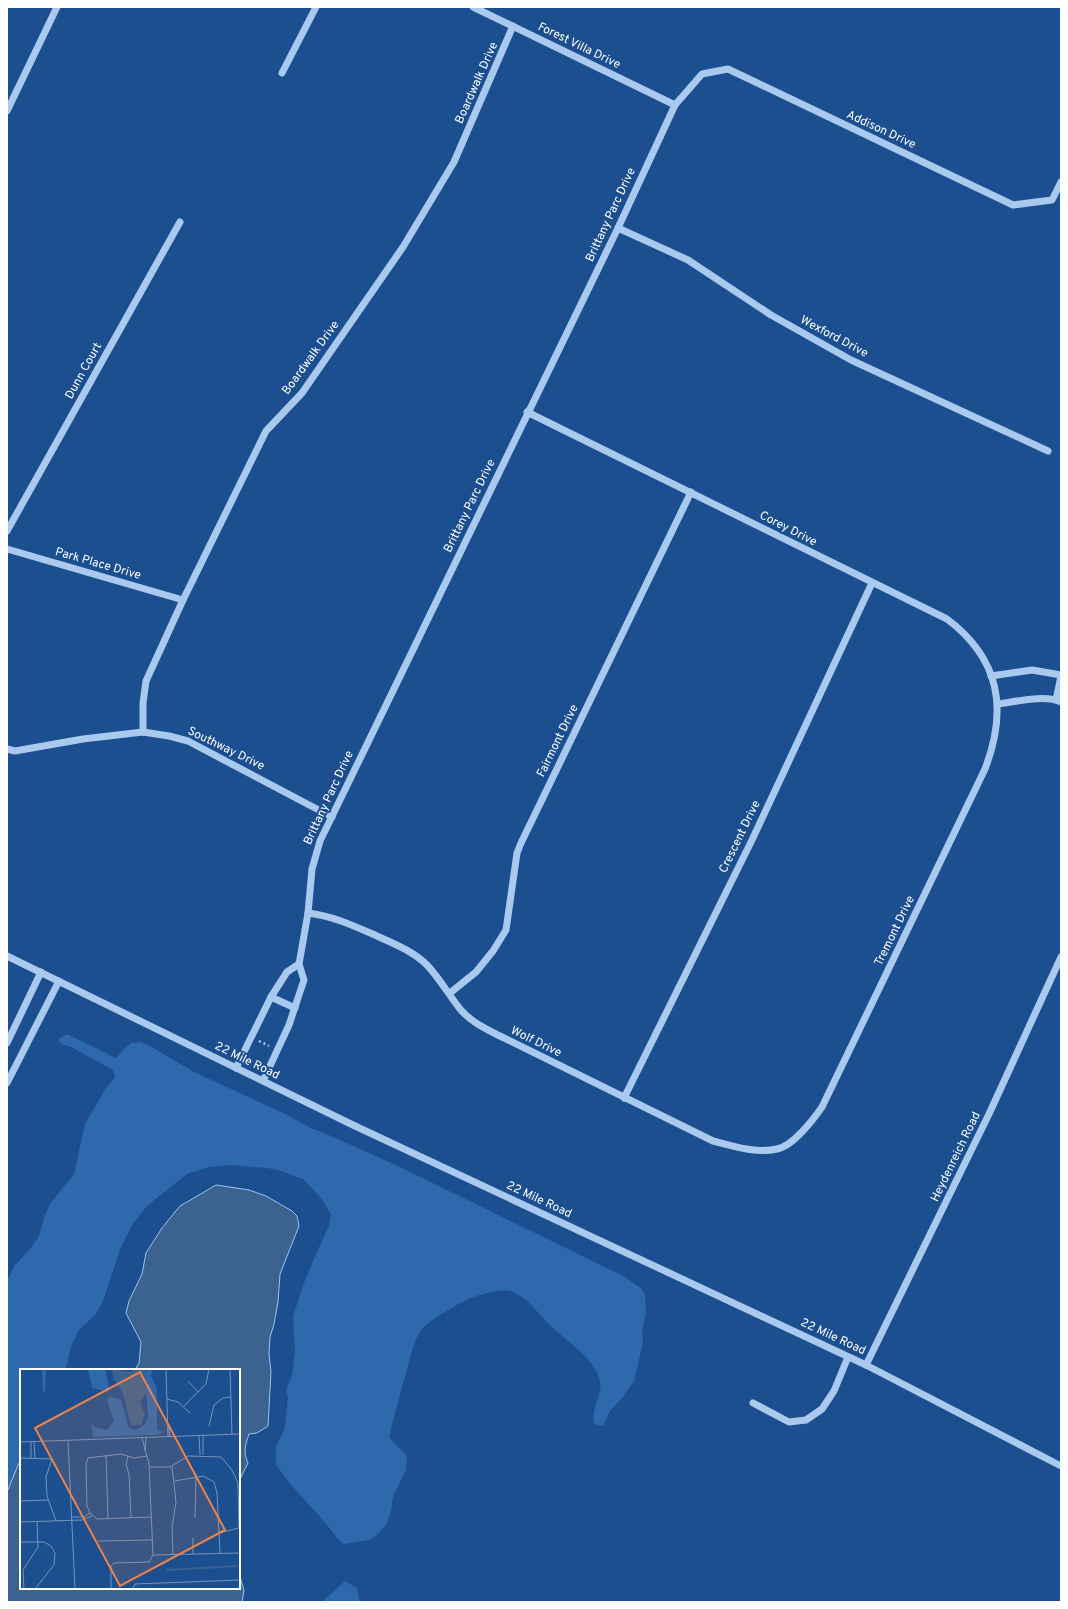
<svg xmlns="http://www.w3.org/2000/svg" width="1068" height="1609" font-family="Overpass,sans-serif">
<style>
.green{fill:#2e69ad}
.water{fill:#3c6290;stroke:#9cc4f0}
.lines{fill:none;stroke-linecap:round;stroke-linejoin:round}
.path{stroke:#a9c9ee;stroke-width:2.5;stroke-dasharray:2 3;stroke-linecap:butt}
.minor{stroke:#a9c9ee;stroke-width:7}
.labels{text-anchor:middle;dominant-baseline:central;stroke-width:4;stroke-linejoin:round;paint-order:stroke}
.street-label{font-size:12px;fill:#fff;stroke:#1b4f8f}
.inset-river{fill:none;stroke:#3c6290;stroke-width:2}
.inset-road{fill:none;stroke:#7695bc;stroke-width:1}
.view{fill:#ee8249;fill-opacity:0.15;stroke:#ee8249;stroke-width:2}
.inset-edge{fill:none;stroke:#fff;stroke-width:2}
</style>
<rect width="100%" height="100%" fill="#1b4f8f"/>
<g class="green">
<path d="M67,1034L116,1058L126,1047L132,1043L140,1042L150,1046L194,1072L285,1114L309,1127L331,1136L402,1168L623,1276L641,1288L645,1294L646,1313L642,1331L643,1343L634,1381L622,1398L610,1411L603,1426L598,1425L594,1423C591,1409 603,1393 600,1381C594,1357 567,1342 550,1325C538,1314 530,1300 515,1293C505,1287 489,1293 479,1295C465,1299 432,1318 422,1329C414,1339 411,1355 408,1366C401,1390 395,1413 389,1437L407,1456L406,1470L393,1497L391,1511L386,1525L377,1535L369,1540L344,1544L339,1540L322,1519L292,1486L276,1465V1446L285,1428L288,1397L286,1391L292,1375L295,1351L293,1316L305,1280L321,1243L329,1226L331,1214L322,1199L303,1179L275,1169L231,1165L209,1167L187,1174L147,1206L132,1225L121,1247L103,1301L95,1315L79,1330L71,1346L67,1365L64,1370H21V1458L7,1492V1281L15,1265L31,1248L39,1236L45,1215L50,1204L74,1174L85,1124L106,1088L115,1077L113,1070L71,1047L61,1044L59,1041L60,1038Z"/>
<polygon points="345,1581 357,1588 360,1602 322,1602"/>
</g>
<g class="water">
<path d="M216,1185L249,1190L266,1196L292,1211L297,1216L299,1226L280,1274L278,1302L274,1324L270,1337L269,1354L271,1372L268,1426L257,1433L249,1434C245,1446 243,1452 248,1463L239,1481V1370H135L139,1363L141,1342L126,1313L129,1301L142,1274L146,1253L162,1228L180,1206Z"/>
<polygon points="21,1458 21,1588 239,1588 239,1573 244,1590 242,1602 7,1602 7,1492"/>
</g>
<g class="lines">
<polyline class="path" points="259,1041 269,1046"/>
<g class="minor">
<polyline points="473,7 675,105"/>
<polyline points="282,73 316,7"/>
<polyline points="7,111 57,7"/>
<polyline points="618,228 688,260 771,315 851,360 1048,451"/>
<polyline points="7,531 180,222"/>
<polyline points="7,549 183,600"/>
<polyline points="991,676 1032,670 1061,675"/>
<polyline points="1056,700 1061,676"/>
<path d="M998,704C1015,702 1045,694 1061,702"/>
<polyline points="143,732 143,703 146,681 183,600 266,431 302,393 403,247 454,162 513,26"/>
<polyline points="7,749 15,751 83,739 143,732 169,736 188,741 332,817"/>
<path d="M308,913C333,916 354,926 377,936C394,944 413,951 427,965C440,979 449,995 460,1009C471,1022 486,1029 500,1036L713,1141C733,1146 756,1154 777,1149C793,1146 813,1120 822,1107L985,769C1008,709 1000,659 947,619L527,412"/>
<polyline points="7,956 355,1126 866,1365 1061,1466"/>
<polyline points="450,993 476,972 493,951 506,930 517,853 521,843 691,492"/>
<polyline points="271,997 295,1008"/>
<polyline points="7,1043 41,972"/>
<polyline points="236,1068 271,997 287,972 299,964"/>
<polyline points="263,1081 289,1025 304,980 299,964 308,913 312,869 320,841 618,228 675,105 702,74 728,69 1013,205 1052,200 1061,182"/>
<polyline points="7,1083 59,981"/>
<polyline points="624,1098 752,840 872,583"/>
<polyline points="866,1365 989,1114 1061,957"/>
<polyline points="753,1403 789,1422 806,1420 822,1409 834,1391 848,1357"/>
</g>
</g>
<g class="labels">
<g class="street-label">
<text transform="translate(579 46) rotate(26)">Forest Villa Drive</text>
<text transform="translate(477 83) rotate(-66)">Boardwalk Drive</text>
<text transform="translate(881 130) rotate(25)">Addison Drive</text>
<text transform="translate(611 215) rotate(-65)">Brittany Parc Drive</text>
<text transform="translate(834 337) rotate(28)">Wexford Drive</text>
<text transform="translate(311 358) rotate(-54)">Boardwalk Drive</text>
<text transform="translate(84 371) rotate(-61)">Dunn Court</text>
<text transform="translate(470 506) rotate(-64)">Brittany Parc Drive</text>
<text transform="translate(788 529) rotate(27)">Corey Drive</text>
<text transform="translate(98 564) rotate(16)">Park Place Drive</text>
<text transform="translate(558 741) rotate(-64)">Fairmont Drive</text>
<text transform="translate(226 749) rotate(26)">Southway Drive</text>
<text transform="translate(329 798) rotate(-65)">Brittany Parc Drive</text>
<text transform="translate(740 837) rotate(-64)">Crescent Drive</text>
<text transform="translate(895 931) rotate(-64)">Tremont Drive</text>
<text transform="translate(536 1042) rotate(26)">Wolf Drive</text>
<text transform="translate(247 1061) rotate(26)">22 Mile Road</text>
<text transform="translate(956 1157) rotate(-64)">Heydenreich Road</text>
<text transform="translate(539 1200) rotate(25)">22 Mile Road</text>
<text transform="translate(833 1337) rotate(25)">22 Mile Road</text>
</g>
</g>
<g transform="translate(20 1369)">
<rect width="220" height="220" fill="#1b4f8f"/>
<path d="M22,0H26L25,25L23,21ZM68,0H85L89,18L88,23L72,19ZM129,0H133L131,7L137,20V61L144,63L135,66L73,68L71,52L74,58L87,61L94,52L87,31L90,27L101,31L109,59L116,61L125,55L128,48L125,3Z" fill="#2e69ad"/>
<path d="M92,0L111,3L114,0H125L126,25L120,33L125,45L121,56H111L103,25L93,8Z" fill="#3c6290"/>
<path class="inset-river" d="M146,201L217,197"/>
<path class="inset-road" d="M146,0L148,68M210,0L212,65M168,12L178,23M147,30L158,33L170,44M164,37L186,15L189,0M148,54L150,68M189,57L194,36L203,29L211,28M179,66L180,86M183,66V86M48,72L55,220M0,73L220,65M11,73V89M14,73L15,89M125,82L126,68M86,86L88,150M108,87L106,96L109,105L111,149M127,87L114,89L101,85L68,89L66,95L67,137L70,144L77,150L131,148M0,89L32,90L26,108L27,127L36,152M152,97L156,133L152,158L153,186M130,98H150L168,87L201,88L212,101L218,114L219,159M155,112L183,107L194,113L197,124L200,184M0,132L28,131M52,148H64L70,144M175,149L176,107M0,153L62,151L72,147M199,164L219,159M173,169V185M78,172L132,171M0,173H24L31,177L35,184L34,196L15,220M133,186L220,184M4,220L3,201L18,178L17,152M91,220V197L94,194L129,193L133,186L129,95L122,69M113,220L115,215L220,211"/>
<path class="view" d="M120,3L205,161L100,217L15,59Z"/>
<rect width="220" height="220" class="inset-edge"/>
</g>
<rect width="1068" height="1609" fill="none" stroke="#ffffff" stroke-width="16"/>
</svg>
